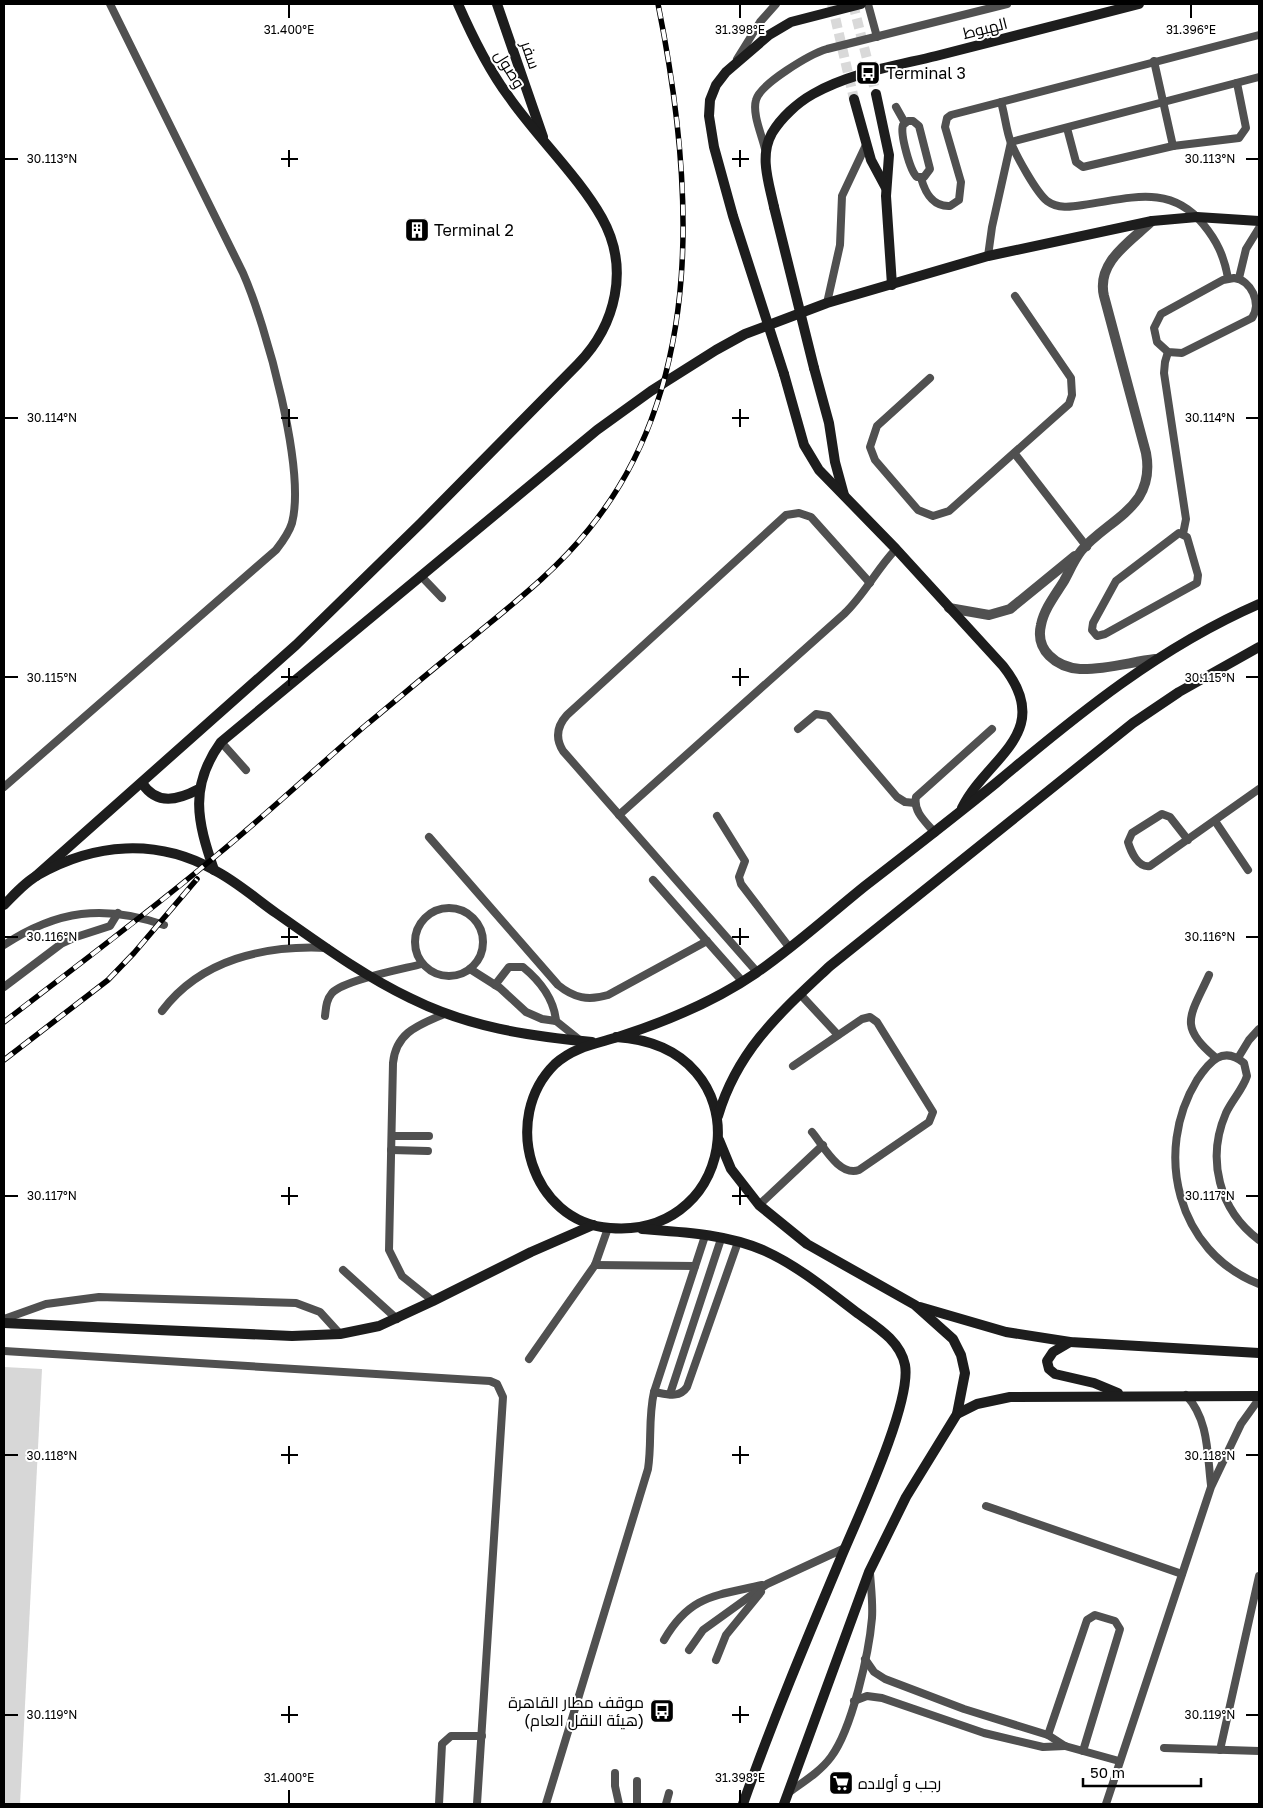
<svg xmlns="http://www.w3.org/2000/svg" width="1263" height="1808" font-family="'Golos Text',Cairo,sans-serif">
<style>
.green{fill:#d7d7d7}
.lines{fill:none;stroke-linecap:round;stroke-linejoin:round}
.secondary-tunnel{stroke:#d9d9d9;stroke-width:10;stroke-dasharray:10 5;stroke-linecap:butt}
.lane{stroke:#505050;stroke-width:8}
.street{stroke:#505050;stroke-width:10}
.secondary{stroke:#1d1d1d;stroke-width:10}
.rail-casing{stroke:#000;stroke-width:5.5}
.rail{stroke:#fff;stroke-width:4;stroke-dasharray:11;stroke-linecap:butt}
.secondary-bridge{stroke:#1d1d1d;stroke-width:10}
.ticks{fill:none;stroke:#000;stroke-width:2}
.labels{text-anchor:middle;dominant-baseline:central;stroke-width:4;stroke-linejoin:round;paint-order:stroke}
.street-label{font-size:16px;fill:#000;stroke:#fff}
.poi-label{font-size:16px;fill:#000;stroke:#fff;text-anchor:start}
.ticks-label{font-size:12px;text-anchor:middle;fill:#000;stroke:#fff;stroke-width:4;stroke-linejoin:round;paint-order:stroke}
</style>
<rect width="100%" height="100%" fill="#fff"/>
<polygon class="green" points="4,1367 42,1369 20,1804 4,1804"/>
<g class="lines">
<g class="secondary-tunnel">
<polyline points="832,4 854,99"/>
<polyline points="853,4 876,94"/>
</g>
<g class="lane">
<polyline points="868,4 877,37"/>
<polyline points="737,59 760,22 776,4"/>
<polyline points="1154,61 1173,146"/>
<path d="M1001,102C1005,115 1006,130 1011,143C1017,157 1036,192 1047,201C1058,209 1071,207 1083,205C1128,199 1170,183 1203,224C1217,241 1224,256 1228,278"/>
<polyline points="896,107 905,123"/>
<path d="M908,121H913L919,126L930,169L924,177H917C910,171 900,134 903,125Z"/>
<polyline points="1067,128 1076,162 1083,167 1173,146 1239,138 1246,128 1237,83"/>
<polyline points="1011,142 1259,77"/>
<path d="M765,149C762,135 752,114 756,100C760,84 810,54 827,49L1007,4"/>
<path d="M921,178C925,192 932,207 950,206L959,200L961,182L945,127L947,118L951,115L1259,35"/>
<polyline points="988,256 992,227 1011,142"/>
<path d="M1234,278C1251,280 1262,303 1252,318L1182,353L1168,352L1157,342L1154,328L1161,314L1223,280Z"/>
<polyline points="1239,278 1246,249 1259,228"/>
<polyline points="827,303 840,245 842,196 866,145"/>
<polyline points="1168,352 1165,362 1164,373 1186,519 1183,534"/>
<polyline points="930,378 877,426 870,447 875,460 918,510 933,516 949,511 1069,404 1072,395 1071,378 1015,296"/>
<polyline points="1015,454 1087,547"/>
<polygon points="1179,533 1187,537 1198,575 1197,583 1105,634 1097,636 1092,630 1093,623 1116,581"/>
<polyline points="421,576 442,598"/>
<polyline points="798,729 816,714 828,716 897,797 905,802 915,803"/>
<polyline points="221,742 246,770"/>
<path d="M4,787L276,550C283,541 289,533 292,523C306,469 266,325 243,273L110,4"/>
<path d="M619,815L844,614C865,594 876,570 896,549"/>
<polyline points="717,816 745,861 739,877 741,884 789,947"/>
<polyline points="1215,821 1248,870"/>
<path d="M935,833C926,822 913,812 916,797L992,729"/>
<path d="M429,837L558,985C574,998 588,1001 608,995L707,941"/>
<path d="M1188,840L1170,817L1162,814L1132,833L1128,842C1131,852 1138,868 1150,866L1259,789"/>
<polyline points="653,880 743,982"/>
<circle cx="449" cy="942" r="34"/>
<path d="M4,945C57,910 104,904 164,925"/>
<polyline points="470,969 500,988 526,1012 542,1019 556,1021 581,1041"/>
<path d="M757,972L563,751C555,738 557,726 567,715L786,515L799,513L811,517L870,583"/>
<path d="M1209,975C1191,1015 1177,1026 1215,1057"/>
<path d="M495,985L509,967H523C540,981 554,999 556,1021"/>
<polyline points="4,987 61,944 76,937 110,926 118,913"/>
<polyline points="800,994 838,1035"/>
<path d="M162,1011C201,959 265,945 327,948"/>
<path d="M325,1016C326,1008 326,1000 332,993C344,980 403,969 422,964"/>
<polyline points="1238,1058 1249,1040 1259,1029"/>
<path d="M793,1066L862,1019L870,1017L877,1022L933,1112L929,1122L859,1170C839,1177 823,1145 812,1132"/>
<polyline points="392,1136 429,1136"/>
<polyline points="391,1150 428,1151"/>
<polyline points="759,1205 823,1145"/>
<path d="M1259,1240C1219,1210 1206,1159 1226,1113C1232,1100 1243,1089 1247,1076L1244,1063C1223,1045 1209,1062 1197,1080C1153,1152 1177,1252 1259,1284"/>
<polyline points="595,1265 695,1266"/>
<polyline points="343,1270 397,1319"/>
<path d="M433,1301L402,1276L389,1250L393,1063C396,1032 419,1025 444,1014"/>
<polyline points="4,1319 46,1304 99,1297 296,1303 320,1312 340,1334"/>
<polyline points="4,1351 490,1381 497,1384 503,1397 477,1804"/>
<polyline points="529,1359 595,1265 608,1228"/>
<path d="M654,1392C666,1394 679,1399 687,1387L738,1242"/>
<polyline points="670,1394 721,1239"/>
<path d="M1186,1395C1209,1420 1207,1453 1211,1485"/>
<polyline points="986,1506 1182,1574"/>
<path d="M664,1640C690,1595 715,1596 762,1585"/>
<polyline points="689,1650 703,1630 767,1584 845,1548"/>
<polyline points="865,1659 874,1672 885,1679 964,1709 1048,1735 1065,1746 1119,1761"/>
<polyline points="716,1660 726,1635 761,1592"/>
<polyline points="854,1701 867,1696 882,1698 984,1733 1043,1747 1065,1746"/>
<polyline points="1048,1735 1087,1620 1095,1615 1115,1621 1120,1629 1083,1751"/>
<polyline points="1164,1748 1259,1751"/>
<polyline points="1220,1750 1259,1576"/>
<polyline points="615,1773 615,1786 619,1804"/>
<path d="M788,1793C803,1782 820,1772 831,1757C852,1729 869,1653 872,1618C873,1603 871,1588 870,1573"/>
<polyline points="439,1804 442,1744 451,1736 482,1736"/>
<path d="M546,1804L648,1469C652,1443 648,1418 654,1392L705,1236"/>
<polyline points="637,1804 637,1781"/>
<polyline points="666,1804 669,1793"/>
<polyline points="1106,1804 1211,1487 1241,1424 1259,1399"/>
</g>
<g class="street">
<path d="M1152,221C1130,242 1096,262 1104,296L1146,453C1149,469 1147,484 1139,497C1124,519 1097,531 1081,551C1074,560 1069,572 1064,581C1056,594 1044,609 1041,625C1035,650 1056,667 1080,669C1104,670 1131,662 1155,659"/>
<polyline points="949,608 989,615 1010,609 1075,556"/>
</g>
<g class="secondary">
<polyline points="497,4 543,137"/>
<polyline points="876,94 889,155 886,196 892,285"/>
<polyline points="854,99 871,160 886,188"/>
<path d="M774,207C769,183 759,156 772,133C781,118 797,103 813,94C850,73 895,66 936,56C1004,38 1072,21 1139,4"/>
<polyline points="814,368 829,423 835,462 844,495"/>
<path d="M784,374L804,445L819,470L896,549L1003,666C1056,733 987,757 962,808"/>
<path d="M142,783C157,806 178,800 199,789"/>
<path d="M214,870C197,821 189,786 221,742L597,430L651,391L716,350L745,334L827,303L988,256L1152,221L1197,217L1259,221"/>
<path d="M36,876L296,645L421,523L578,364C616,325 630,268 602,218C579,177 537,137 509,97C488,69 472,36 458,4"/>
<path d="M4,905C14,895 25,882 38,875C94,843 157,838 214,870C236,881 256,899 276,913C319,943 362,975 410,998C468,1027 528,1036 592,1042"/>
<path d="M616,1037C764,1046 741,1239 610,1228C531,1222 500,1118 555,1064C574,1047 595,1044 618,1037C665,1022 715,1001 756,973C794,947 829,915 865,886C909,852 953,818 996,783C1078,714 1160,647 1259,604"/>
<path d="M718,1116C738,1049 781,1012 830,966L1133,723L1179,692L1259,647"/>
<polyline points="719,1140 731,1169 759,1205 807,1244 915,1305 953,1339 961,1355 965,1373 957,1414 906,1497 869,1572 784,1804"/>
<path d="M642,1229C682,1232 727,1234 765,1251C798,1266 827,1290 856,1312C875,1326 900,1340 905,1365C912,1403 856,1521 840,1560C806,1641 772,1722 743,1804"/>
<polyline points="920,1307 1006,1332 1070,1342 1259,1353"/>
<polyline points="4,1323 292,1336 340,1334 379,1326 433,1301 531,1252 593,1225"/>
<polyline points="1070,1342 1053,1352 1047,1361 1049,1369 1055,1374 1094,1383 1118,1393"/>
<polyline points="957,1414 977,1404 1010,1397 1259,1396"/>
</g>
<defs>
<g id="rail">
<path d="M4,1022C75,967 148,913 217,855C268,813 316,768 366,725C400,697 434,668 468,641C510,606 555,572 589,529C708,383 693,177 658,4"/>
<polyline points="4,1060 108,980 134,953 197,879"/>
</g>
</defs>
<use href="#rail" class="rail-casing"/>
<use href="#rail" class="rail"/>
<g class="secondary-bridge">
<polyline points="774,207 814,368"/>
<polyline points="784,374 733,216 714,147 709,116 710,100 716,85 726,72 769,35 791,22 861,4"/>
</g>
</g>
<path class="ticks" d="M289,5V18M740,5V18M1191,5V18M289,150V167M740,150V167M5,159H18M281,159H298M732,159H749M1246,159H1258M289,409V427M740,409V427M5,418H18M281,418H298M732,418H749M1246,418H1258M289,668V686M740,668V686M5,677H18M281,677H298M732,677H749M1246,677H1258M289,928V945M740,928V945M5,937H18M281,937H298M732,937H749M1246,937H1258M289,1187V1205M740,1187V1205M5,1196H18M281,1196H298M732,1196H749M1246,1196H1258M289,1446V1464M740,1446V1464M5,1455H18M281,1455H298M732,1455H749M1246,1455H1258M289,1706V1723M740,1706V1723M5,1715H18M281,1715H298M732,1715H749M1246,1715H1258M289,1790V1803M740,1790V1803"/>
<defs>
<symbol id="bus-square" viewBox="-11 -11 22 22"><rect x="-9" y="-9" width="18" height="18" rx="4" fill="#000" stroke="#fff"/><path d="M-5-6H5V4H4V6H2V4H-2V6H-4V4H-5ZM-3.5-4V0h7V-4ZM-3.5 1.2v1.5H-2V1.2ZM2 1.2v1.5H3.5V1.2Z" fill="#fff"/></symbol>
<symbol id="building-square" viewBox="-11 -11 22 22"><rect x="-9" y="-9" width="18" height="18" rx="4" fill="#000" stroke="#fff"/><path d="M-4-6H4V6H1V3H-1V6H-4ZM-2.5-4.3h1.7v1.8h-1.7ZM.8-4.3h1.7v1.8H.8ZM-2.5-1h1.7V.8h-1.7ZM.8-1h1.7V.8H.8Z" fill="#fff"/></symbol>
<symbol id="supermarket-square" viewBox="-11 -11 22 22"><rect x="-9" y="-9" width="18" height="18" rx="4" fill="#000" stroke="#fff"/><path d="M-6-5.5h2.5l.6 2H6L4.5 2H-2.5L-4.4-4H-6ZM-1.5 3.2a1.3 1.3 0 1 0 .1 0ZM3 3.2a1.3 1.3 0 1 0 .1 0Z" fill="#fff"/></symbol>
</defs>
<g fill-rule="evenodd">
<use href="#bus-square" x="854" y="59" width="28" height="28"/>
<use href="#building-square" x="403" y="216" width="28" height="28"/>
<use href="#bus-square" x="648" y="1697" width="28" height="28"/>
<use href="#supermarket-square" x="827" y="1769" width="28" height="28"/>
</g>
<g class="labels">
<g class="street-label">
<text transform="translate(985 28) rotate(-14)">الهبوط</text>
<text transform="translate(531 55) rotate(71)">سفر</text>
<text transform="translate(510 69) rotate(58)">وصول</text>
</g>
<g class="poi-label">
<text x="886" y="73">Terminal 3</text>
<text x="434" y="230">Terminal 2</text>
<text x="644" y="1702" text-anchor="end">موقف مطار القاهرة<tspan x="644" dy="18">(هيئة النقل العام)</tspan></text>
<text x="858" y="1783">رجب و أولاده</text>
</g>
</g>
<g class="ticks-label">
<text x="289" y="34">31.400°E</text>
<text x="740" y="34">31.398°E</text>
<text x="1191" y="34">31.396°E</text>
<text x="1210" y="163">30.113°N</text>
<text x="52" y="163">30.113°N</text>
<text x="1210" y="422">30.114°N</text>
<text x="52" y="422">30.114°N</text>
<text x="1210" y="682">30.115°N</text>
<text x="52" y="682">30.115°N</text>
<text x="1210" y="941">30.116°N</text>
<text x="52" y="941">30.116°N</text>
<text x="1210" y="1200">30.117°N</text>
<text x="52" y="1200">30.117°N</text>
<text x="52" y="1460">30.118°N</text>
<text x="1210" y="1460">30.118°N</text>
<text x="52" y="1719">30.119°N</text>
<text x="1210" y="1719">30.119°N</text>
<text x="289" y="1782">31.400°E</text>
<text x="740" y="1782">31.398°E</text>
</g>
<rect width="1263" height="1808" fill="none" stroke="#000000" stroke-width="10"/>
<path d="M1083 1778v8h118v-8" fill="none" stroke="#000000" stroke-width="2.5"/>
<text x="1090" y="1778" font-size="15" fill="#000000" stroke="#ffffff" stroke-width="4" paint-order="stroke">50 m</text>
</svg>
